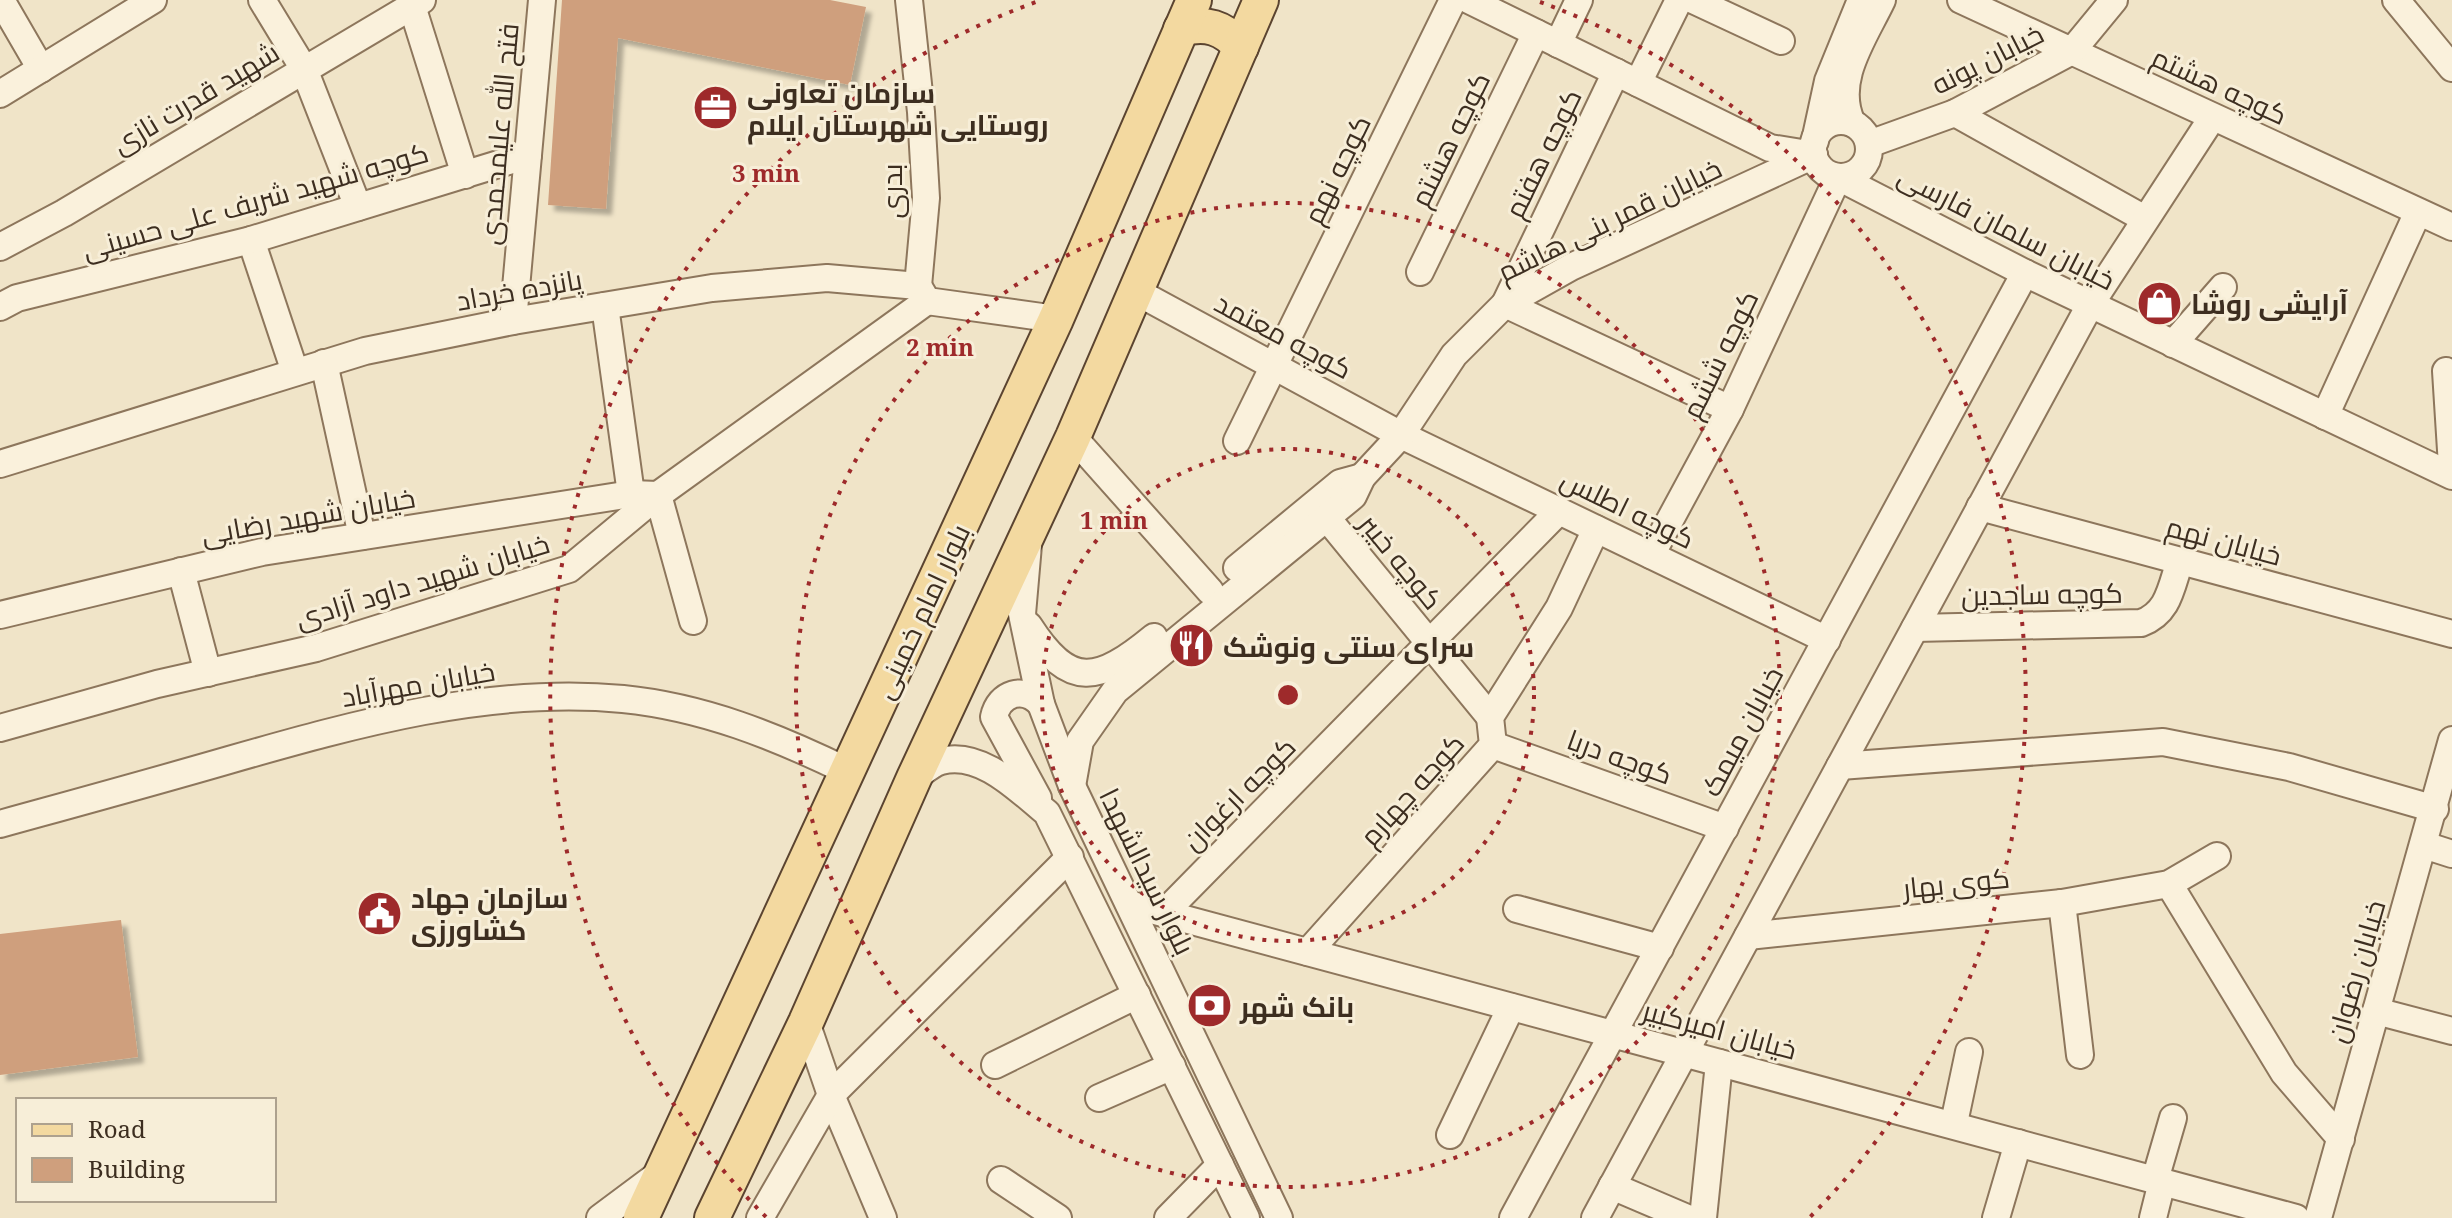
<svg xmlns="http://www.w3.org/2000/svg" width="2452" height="1218" font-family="'Noto Serif',Cairo,serif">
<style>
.building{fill:#cf9f7d;filter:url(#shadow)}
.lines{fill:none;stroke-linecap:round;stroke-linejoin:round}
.minor-casing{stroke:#8d765c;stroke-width:30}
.major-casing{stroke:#5b4430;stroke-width:38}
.minor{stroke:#faf1dc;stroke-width:26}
.major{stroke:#f3d9a0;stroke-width:34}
.ring{fill:none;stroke:#9e2a2b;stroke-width:4;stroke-dasharray:4 8}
.labels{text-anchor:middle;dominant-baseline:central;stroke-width:6;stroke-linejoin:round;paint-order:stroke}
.street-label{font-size:28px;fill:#3d2e20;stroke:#f7eed8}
.poi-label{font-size:28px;font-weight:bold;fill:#3d2e20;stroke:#f7eed8;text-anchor:start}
.centre{fill:#9e2a2b;stroke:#f7eed8;stroke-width:4}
.ring-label{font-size:24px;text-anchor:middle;font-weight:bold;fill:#9e2a2b;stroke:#f7eed8;stroke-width:6;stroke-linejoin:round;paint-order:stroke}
</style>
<defs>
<filter id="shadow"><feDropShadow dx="6" dy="6" stdDeviation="2" flood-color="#0004"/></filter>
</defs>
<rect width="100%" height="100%" fill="#f0e4c8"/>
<g class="building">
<polygon points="562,0 830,0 866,7 850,85 618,38 606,209 548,205"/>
<polygon points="121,920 138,1057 0,1075 0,934"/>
</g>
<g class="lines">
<defs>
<g id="minor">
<polyline points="1,0 41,69"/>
<polyline points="262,0 304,69 358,207"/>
<polyline points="909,0 921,112 926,198 918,286"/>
<polyline points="1469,0 1770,148 1814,155"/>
<polyline points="1693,0 1781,41"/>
<polyline points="1961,0 2452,227"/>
<polyline points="2396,0 2452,68"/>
<polyline points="412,6 465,175"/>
<polyline points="1558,44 1579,0"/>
<polyline points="1616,72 1505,304 1730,409"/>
<polyline points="1638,83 1679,0"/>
<polyline points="0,94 153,0"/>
<polyline points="1955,113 2145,219"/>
<circle cx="1841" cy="149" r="28"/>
<path d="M1852,123C1832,81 1864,38 1882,0"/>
<polyline points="1815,141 1828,81 1861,0"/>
<polyline points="1869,144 1955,113 2072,51 2114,0"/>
<polyline points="251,240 295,372"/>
<polyline points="0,247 64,213 422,0"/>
<polyline points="1420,272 1536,33"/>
<polyline points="1137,292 1401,435 1827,640"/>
<polyline points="605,306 631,494"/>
<polyline points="0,307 17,298 251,240 528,155"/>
<polyline points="513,321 542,0"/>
<polyline points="2173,344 2223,287"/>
<polyline points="324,363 362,536"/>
<polyline points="2446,371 2452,466"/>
<polyline points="2325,416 2418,212"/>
<polyline points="1073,437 1210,591"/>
<polyline points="1237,441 1453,0"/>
<polyline points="0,464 365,351 513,321 712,288 827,278 918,286 927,301 1056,319"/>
<polyline points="1980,507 2452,634"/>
<polyline points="1327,518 1490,717"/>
<polyline points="1028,545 1022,614 1041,704 1072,786 1279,1218"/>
<polyline points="1651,555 1730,409 1838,177 2025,273 2452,476"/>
<polyline points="1237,568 1340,483 1362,477"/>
<polyline points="181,571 208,673"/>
<polyline points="0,615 262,552 631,494 658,495 693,621"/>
<path d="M1029,626C1070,690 1098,683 1154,637"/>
<path d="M1915,628L2141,623C2169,613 2171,587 2180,561"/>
<polyline points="0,728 157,684 316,648 569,569 658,495 927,301"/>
<polyline points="1493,745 1725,828"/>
<polyline points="1840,766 2163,742 2289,767 2435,809"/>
<path d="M914,778C922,773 932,763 941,761C981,750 1019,790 1047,813L1246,1218"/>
<polyline points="1072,786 1080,741 1115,691 1353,496 1362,477 1401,435 1454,355 1505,304 1571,267 1814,155"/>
<path d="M1038,798L994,717C999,693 1024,685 1041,704"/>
<path d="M0,824C76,803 153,782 229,760C355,724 490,686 623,699C703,707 775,736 847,771"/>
<polyline points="2424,845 2452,854"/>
<polyline points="2169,884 2284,1073 2341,1139"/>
<polyline points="2062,903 2080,1055"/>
<polyline points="1129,904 2296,1218"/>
<polyline points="1517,909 1660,948"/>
<polyline points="1164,913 1559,511"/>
<polyline points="1748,936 2062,903 2169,884 2217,856"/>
<polyline points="1308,952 1493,745 1490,717 1559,608 1596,529"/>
<polyline points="2376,1011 2452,1031"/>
<polyline points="806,1022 831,1095 883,1218"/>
<polyline points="995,1065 1137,995"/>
<polyline points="1099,1098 1172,1066"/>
<polyline points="1954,1123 1969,1052"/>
<polyline points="1450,1135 1511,1007"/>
<polyline points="1001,1180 1058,1218"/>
<polyline points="2155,1180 2173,1118"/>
<polyline points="1612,1186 1687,1218"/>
<polyline points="600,1218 659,1174"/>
<polyline points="760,1218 831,1095 1070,857"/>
<polyline points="1168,1218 1220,1165"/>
<polyline points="1513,1218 2025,273"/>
<polyline points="1595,1218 2090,305 2212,118"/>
<polyline points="1703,1218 1719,1063"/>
<polyline points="1996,1218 2018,1143"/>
<polyline points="2153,1218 2162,1182"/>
<polyline points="2318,1218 2452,740"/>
</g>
<g id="major">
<path d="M1181,29C1206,22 1223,27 1241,47"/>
<polyline points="641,1218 1056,319 1194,0"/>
<polyline points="712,1218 806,1022 914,778 1073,437 1261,0"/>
</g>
</defs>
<use href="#minor" class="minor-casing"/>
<use href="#major" class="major-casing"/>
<use href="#minor" class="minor"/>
<use href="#major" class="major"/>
</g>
<g class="ring">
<circle cx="1288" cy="695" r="246"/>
<circle cx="1288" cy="695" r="492"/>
<path d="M766 1217A738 738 0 0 1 1036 2M1540 2A738 738 0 0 1 1810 1217"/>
</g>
<defs>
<symbol id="office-disc" viewBox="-11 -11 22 22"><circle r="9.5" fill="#9e2a2b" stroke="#f7eed8"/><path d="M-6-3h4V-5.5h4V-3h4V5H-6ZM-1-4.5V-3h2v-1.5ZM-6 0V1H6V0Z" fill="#fff"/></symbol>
<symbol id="shop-disc" viewBox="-11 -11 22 22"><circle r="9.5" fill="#9e2a2b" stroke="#f7eed8"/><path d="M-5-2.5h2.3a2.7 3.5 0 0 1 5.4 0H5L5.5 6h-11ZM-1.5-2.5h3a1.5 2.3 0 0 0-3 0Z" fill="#fff"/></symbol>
<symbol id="restaurant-disc" viewBox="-11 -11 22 22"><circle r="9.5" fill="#9e2a2b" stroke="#f7eed8"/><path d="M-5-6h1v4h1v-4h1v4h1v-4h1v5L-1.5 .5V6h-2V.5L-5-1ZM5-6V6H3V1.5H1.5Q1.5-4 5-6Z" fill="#fff"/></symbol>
<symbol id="civic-disc" viewBox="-11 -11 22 22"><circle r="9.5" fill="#9e2a2b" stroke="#f7eed8"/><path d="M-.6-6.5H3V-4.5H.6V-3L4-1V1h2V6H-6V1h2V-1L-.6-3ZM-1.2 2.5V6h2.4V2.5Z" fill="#fff"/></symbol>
<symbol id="bank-disc" viewBox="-11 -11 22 22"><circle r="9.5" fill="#9e2a2b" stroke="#f7eed8"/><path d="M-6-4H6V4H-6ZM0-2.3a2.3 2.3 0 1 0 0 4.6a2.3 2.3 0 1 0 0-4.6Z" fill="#fff"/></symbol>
</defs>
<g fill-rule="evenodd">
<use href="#office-disc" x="690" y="82" width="51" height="51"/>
<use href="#shop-disc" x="2134" y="278" width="51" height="51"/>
<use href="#restaurant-disc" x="1166" y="620" width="51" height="51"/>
<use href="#civic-disc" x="354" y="888" width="51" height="51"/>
<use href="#bank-disc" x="1184" y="980" width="51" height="51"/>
</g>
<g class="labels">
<g class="street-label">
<text transform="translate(1987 58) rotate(-27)">خیابان پونه</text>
<text transform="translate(2220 85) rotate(25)">کوچه هشتم</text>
<text transform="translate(195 97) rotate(-31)">شهید قدرت نازی</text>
<text transform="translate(498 134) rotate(-85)">فتح الله علیمحمدی</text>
<text transform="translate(1449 139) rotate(-64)">کوچه هشتم</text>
<text transform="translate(1542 153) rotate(-64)">کوچه هفتم</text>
<text transform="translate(1336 169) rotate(-64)">کوچه نهم</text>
<text transform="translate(891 191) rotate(-90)">بدری</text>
<text transform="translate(255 200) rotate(-16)">کوچه شهید شریف علی حسینی</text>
<text transform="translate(1609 219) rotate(-26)">خیابان قمر بنی هاشم</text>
<text transform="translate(2007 227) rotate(27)">خیابان سلمان فارسی</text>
<text transform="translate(519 289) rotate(-10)">پانزده خرداد</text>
<text transform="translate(1284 335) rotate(28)">کوچه معتمد</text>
<text transform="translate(1719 354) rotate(-64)">کوچه ششم</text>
<text transform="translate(1628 508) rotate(26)">کوچه اطلس</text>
<text transform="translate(308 515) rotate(-10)">خیابان شهید رضایی</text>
<text transform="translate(2224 540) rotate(15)">خیابان نهم</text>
<text transform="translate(1402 561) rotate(51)">کوچه خیبر</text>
<text transform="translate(422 580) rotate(-17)">خیابان شهید داود آزادی</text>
<text transform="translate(2042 593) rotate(-1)">کوچه ساجدین</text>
<text transform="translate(921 611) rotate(-65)">بلوار امام خمینی</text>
<text transform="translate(418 683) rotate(-10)">خیابان مهرآباد</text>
<text transform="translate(1741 731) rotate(-62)">خیابان میمک</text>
<text transform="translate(1620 756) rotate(20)">کوچه دریا</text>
<text transform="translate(1411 789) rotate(-48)">کوچه چهارم</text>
<text transform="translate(1238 793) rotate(-45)">کوچه ارغوان</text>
<text transform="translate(1148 871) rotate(64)">بلوار سیدالشهدا</text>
<text transform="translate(1956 882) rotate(-6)">کوی بهار</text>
<text transform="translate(2355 971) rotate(-74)">خیابان رضوان</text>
<text transform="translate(1720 1029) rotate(15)">خیابان امیرکبیر</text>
</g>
<g class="poi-label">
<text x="747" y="92">سازمان تعاونی<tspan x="747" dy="32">روستایی شهرستان ایلام</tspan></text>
<text x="2191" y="303">آرایشی روشا</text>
<text x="1223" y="646">سرای سنتی ونوشک</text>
<text x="411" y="897">سازمان جهاد<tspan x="411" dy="32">کشاورزی</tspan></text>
<text x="1240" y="1006">بانک شهر</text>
</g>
</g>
<circle cx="1288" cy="695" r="12" class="centre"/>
<g class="ring-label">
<text x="766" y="182">3 min</text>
<text x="940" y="356">2 min</text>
<text x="1114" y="529">1 min</text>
</g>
<rect x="16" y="1098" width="260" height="104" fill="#f7eed8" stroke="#ada18e" stroke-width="2"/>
<rect x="32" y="1124" width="40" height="12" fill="#f3d9a0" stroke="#ada18e" stroke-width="2"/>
<text x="88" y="1138" font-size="24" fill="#3d2e20">Road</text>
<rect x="32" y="1158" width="40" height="24" fill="#cf9f7d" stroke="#ada18e" stroke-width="2"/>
<text x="88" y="1178" font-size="24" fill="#3d2e20">Building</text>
</svg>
